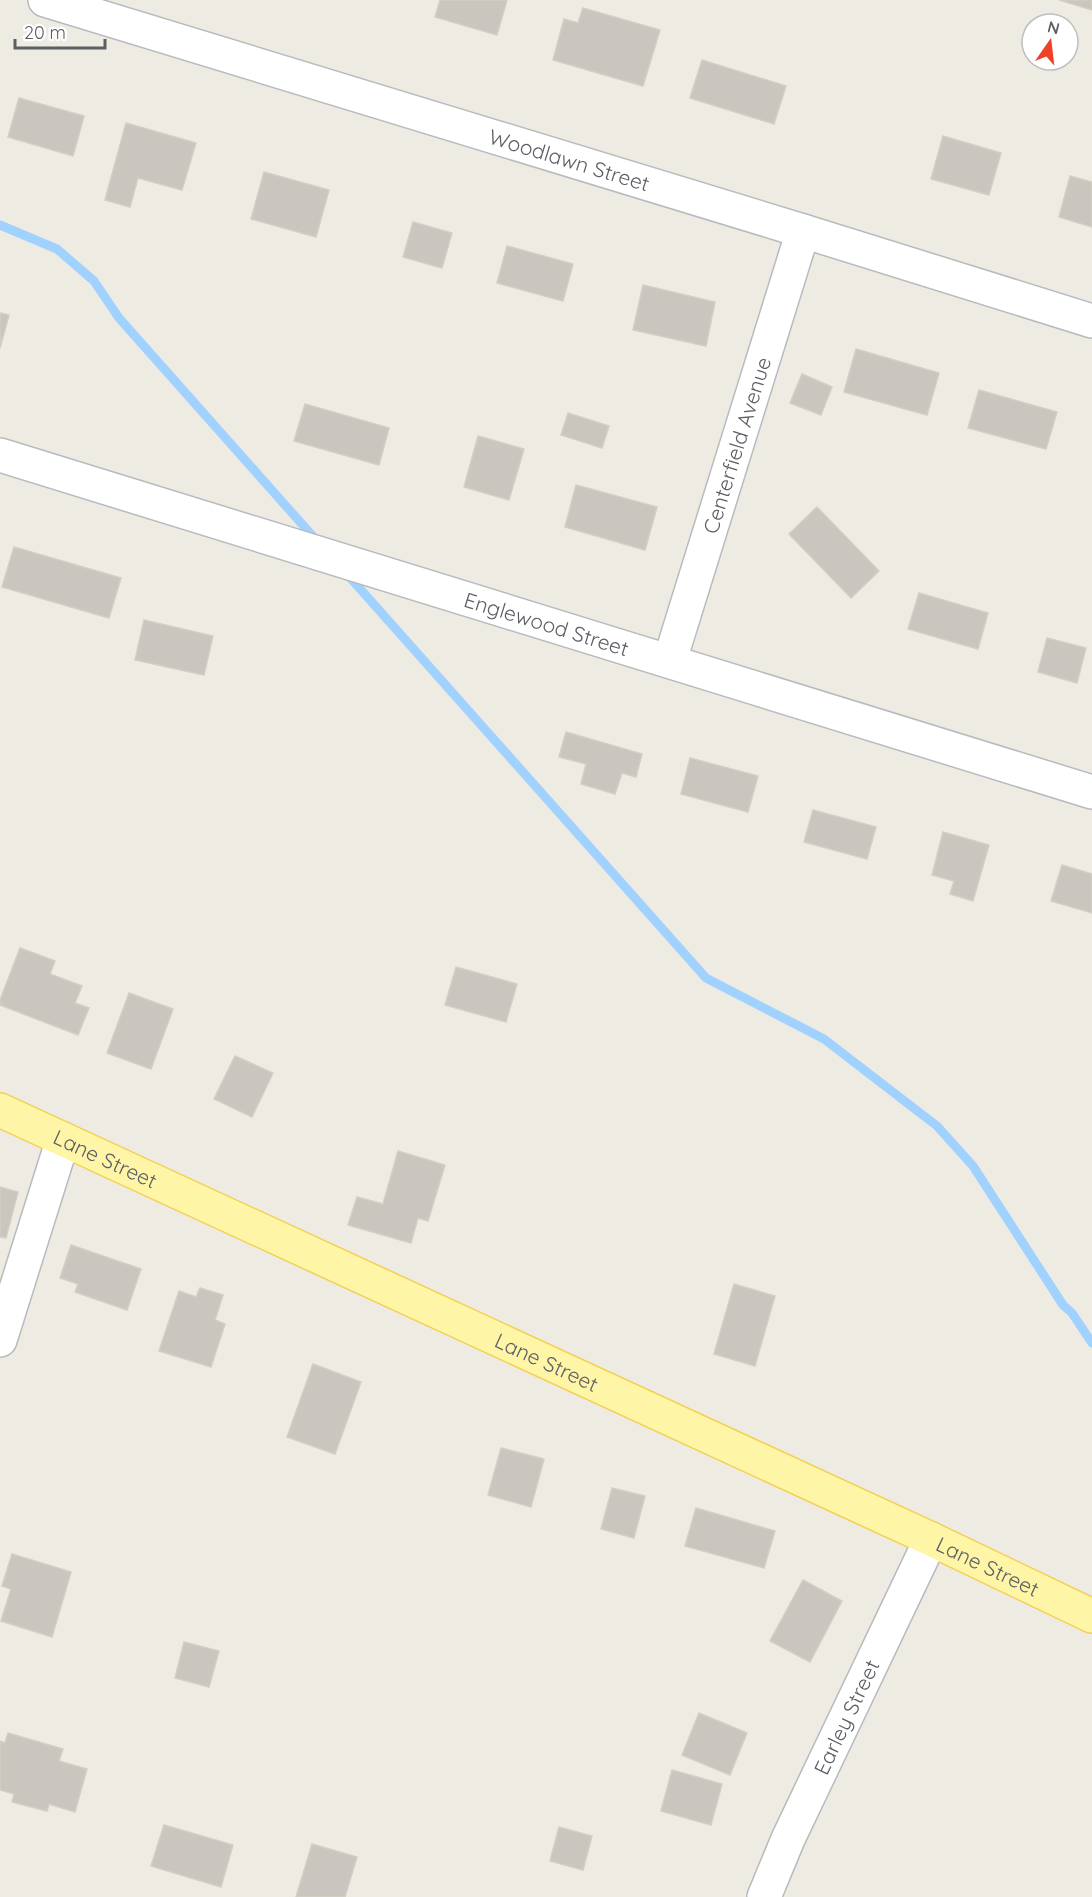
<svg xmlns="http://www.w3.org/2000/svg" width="1092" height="1897" font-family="Quicksand,sans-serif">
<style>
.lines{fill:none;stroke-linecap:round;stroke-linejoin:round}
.stream{stroke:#a1d2ff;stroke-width:9}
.building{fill:#c9c6bf;stroke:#d3cec1;stroke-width:1.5}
.minor-casing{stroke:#b8babf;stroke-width:36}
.major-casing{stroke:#f5cf54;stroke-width:36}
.minor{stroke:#fff;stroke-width:33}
.major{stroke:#fff5a6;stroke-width:33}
.labels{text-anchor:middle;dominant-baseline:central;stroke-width:4.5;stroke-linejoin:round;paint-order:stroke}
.street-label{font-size:21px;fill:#5b5e64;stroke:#fff}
</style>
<rect width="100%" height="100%" fill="#eeece2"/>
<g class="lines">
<g class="stream">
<polyline points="0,225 57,249 94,281 119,318 317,541"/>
<polyline points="346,573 706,978 824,1039 937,1126 973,1166 1063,1305 1072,1313 1092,1343"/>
</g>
</g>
<g class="building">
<polygon points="440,0 507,0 497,35 435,17"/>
<polygon points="1059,0 1092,0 1092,10"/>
<polygon points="583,8 660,30 643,86 553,60 564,19 578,23"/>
<polygon points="702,60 786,86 774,124 690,98"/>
<polygon points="19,98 84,116 73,156 8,137"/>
<polygon points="126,123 196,143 182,190 138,178 130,207 105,200"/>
<polygon points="943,136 1001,153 989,195 931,179"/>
<polygon points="264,172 329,190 316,237 251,219"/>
<polygon points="1070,176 1092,182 1092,227 1059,217"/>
<polygon points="413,222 452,233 442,268 403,257"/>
<polygon points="507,246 573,264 563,301 497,283"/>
<polygon points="643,285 715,302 706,346 633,330"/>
<polygon points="0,313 9,315 0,348"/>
<polygon points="856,349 939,373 927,415 844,392"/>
<polygon points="802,374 832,387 821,415 790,403"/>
<polygon points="979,390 1057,412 1046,449 968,428"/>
<polygon points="305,404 389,428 379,465 294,441"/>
<polygon points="568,413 609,426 602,448 561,435"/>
<polygon points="478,436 524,449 509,500 464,487"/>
<polygon points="576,485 657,507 645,550 565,527"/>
<polygon points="817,507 879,571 851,598 789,534"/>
<polygon points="14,547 121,578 109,618 2,587"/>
<polygon points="919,593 988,613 978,649 908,629"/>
<polygon points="144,620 213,636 204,675 135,660"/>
<polygon points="1047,638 1086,648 1077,683 1038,672"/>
<polygon points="566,732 642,754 636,777 622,773 615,794 581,784 586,764 559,757"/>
<polygon points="690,758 758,776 748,812 681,794"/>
<polygon points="813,810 876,827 867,859 804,842"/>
<polygon points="943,832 989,845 973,901 950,894 954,881 932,875"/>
<polygon points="1062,865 1092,874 1092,913 1051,901"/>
<polygon points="20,948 55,961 50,974 82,986 75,1003 89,1008 78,1035 0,1005 0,1000"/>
<polygon points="456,967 517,984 506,1022 445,1005"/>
<polygon points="129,993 173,1009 151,1069 107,1053"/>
<polygon points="235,1056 273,1073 252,1117 214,1099"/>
<polygon points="398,1151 445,1165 428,1221 418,1218 411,1243 348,1225 357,1197 383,1204"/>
<polygon points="0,1187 18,1192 6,1238 0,1237"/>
<polygon points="71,1245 141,1269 127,1310 75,1292 78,1284 60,1278"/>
<polygon points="734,1284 775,1296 755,1366 714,1354"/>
<polygon points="200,1288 223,1295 215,1320 225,1324 211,1367 159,1351 179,1291 196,1297"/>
<polygon points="313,1364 361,1382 335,1454 287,1437"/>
<polygon points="501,1448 544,1459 531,1507 488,1495"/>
<polygon points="612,1488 645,1496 634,1538 601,1529"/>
<polygon points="696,1508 775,1531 764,1568 685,1546"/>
<polygon points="12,1554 71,1572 52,1637 1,1621 11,1589 2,1586"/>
<polygon points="803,1580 842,1601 810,1662 770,1641"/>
<polygon points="184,1642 219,1651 209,1687 175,1678"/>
<polygon points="699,1713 747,1733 730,1775 682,1755"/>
<polygon points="8,1733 63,1749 59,1761 87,1769 75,1812 49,1804 47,1811 12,1802 14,1794 0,1790 0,1741 5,1743"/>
<polygon points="672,1770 722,1784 711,1825 661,1811"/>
<polygon points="164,1825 233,1845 221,1887 151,1866"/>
<polygon points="559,1827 592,1836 583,1870 550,1861"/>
<polygon points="312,1844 357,1857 345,1897 296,1897"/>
</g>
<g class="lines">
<defs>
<g id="minor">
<path id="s1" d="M45,0L803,231L1092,321"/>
<path id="s2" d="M0,455L1092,792"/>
<path id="s3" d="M670,660L803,231"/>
<polyline points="0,1340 63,1139"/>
<path id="s4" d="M764,1897L788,1839L931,1539"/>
</g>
<g id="major">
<path id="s5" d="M0,1110L931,1539L1092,1616"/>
</g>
</defs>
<use href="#minor" class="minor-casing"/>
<use href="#major" class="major-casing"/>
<use href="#minor" class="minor"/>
<use href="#major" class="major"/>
</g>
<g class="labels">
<g class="street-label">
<text stroke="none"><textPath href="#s1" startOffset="548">Woodlawn Street</textPath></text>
<text stroke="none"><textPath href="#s3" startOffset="225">Centerfield Avenue</textPath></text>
<text stroke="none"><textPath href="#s2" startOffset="572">Englewood Street</textPath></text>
<text stroke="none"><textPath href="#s5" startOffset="116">Lane Street</textPath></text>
<text stroke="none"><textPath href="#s5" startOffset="602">Lane Street</textPath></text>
<text stroke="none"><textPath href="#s5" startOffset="1088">Lane Street</textPath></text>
<text stroke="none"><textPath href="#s4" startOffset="198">Earley Street</textPath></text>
</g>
</g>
<g transform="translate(1050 42) rotate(14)"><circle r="28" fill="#ffffff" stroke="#bdbfc1" stroke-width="1.5"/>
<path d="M0-4.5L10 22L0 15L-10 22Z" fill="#ee4128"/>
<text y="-9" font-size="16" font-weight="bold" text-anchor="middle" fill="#5b5e64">N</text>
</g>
<path d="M15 39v9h90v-9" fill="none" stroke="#5b5e64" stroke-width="3"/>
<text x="24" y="39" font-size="18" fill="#5b5e64" stroke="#ffffff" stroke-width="4.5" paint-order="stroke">20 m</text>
</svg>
